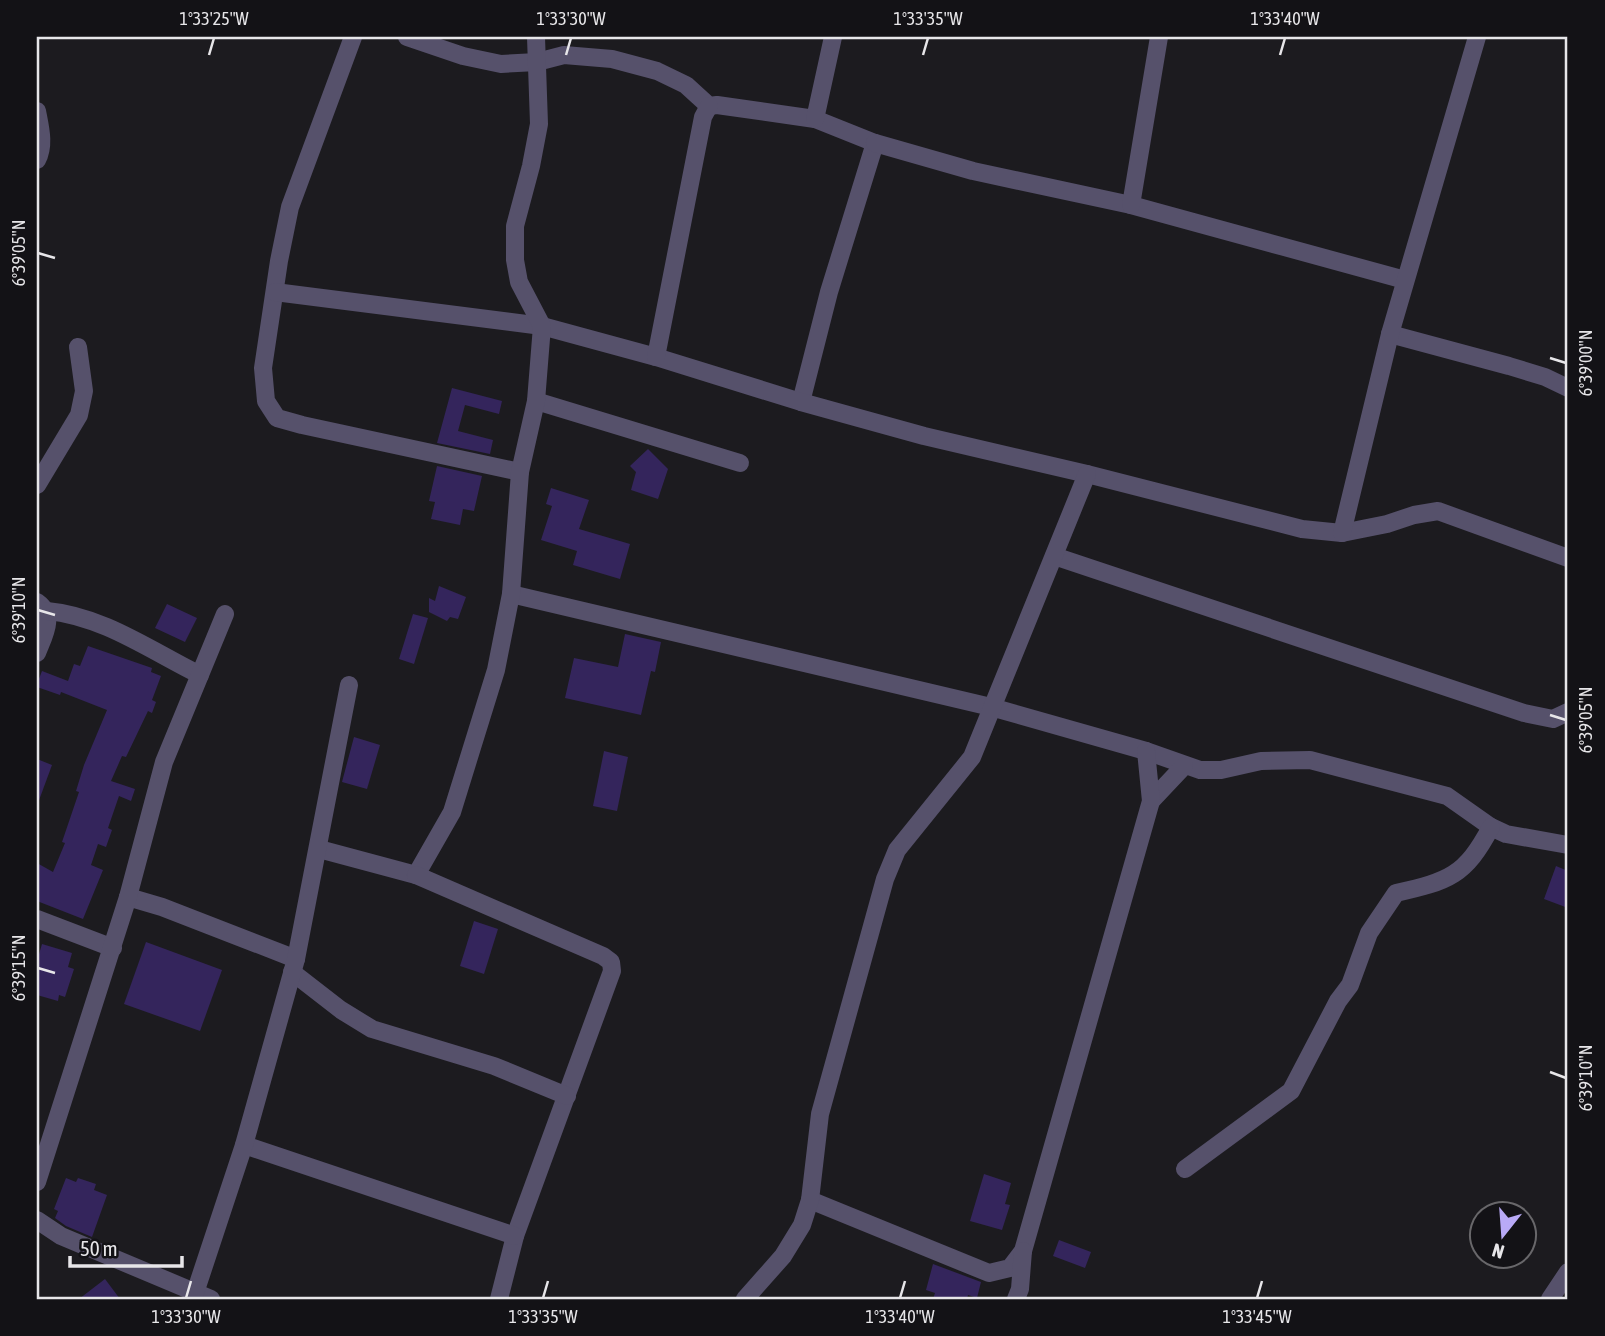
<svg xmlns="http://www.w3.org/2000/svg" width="1605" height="1336" font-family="'Asap Condensed',sans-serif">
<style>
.building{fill:#34255c}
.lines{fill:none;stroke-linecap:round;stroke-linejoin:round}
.minor{stroke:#56516b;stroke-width:18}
.ticks{fill:none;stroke:#e7e6e9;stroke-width:2.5}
.neatline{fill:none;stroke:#e7e6e9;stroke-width:2.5}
.ticks-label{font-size:18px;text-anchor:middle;fill:#e7e6e9}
</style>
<rect width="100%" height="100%" fill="#1c1b1f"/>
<g class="building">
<polygon points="452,388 502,401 499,414 465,405 458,431 493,440 490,454 437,443"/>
<polygon points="648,449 668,469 658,499 631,490 636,472 630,466"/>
<polygon points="437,466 482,476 474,511 463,509 460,525 431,519 435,502 429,501"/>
<polygon points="551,488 589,500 579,529 630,544 620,579 573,565 577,551 541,540 552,506 546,504"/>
<polygon points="439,586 466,597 458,619 450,617 447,621 429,612 429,598 435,601"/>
<polygon points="167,604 197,618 185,642 155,628"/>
<polygon points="413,614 428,618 414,664 399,659"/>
<polygon points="625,634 661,642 655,672 651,671 641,715 565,698 574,658 618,667"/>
<polygon points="88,646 152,668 151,672 161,676 152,700 156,702 152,713 148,711 126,757 122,756 111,781 135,789 131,801 119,796 108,828 112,830 106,847 98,844 91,865 103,870 83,919 37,901 37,863 53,872 65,843 62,842 79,792 76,791 84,765 107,710 61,692 60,695 37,687 37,684 42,671 68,681 74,664 80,666"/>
<polygon points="354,737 380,745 367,789 342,782"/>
<polygon points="604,751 628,757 617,811 593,806"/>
<polygon points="37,759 52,765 38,803 37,802"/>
<polygon points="1556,866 1568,871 1568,908 1544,899"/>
<polygon points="474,921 498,929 484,974 460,966"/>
<polygon points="146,942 222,970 200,1031 124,1004"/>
<polygon points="42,944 72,953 68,967 74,969 65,997 59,995 58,1001 37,995 37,961"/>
<polygon points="984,1174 1011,1183 1005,1204 1010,1205 1002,1230 970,1221"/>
<polygon points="66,1178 76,1182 78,1178 96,1184 94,1190 107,1195 92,1237 66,1226 55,1218 58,1211 54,1209"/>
<polygon points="1059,1240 1091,1252 1085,1268 1053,1256"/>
<polygon points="933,1264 981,1282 977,1298 968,1295 967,1299 933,1299 935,1293 926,1290"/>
<polygon points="105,1279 120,1299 79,1299"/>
</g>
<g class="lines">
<g class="minor">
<polyline points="353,37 290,207 279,261 263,368 266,401 277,418 302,425 520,472"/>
<polyline points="407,37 463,56 501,64 537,62 564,55 612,59 657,71 686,85 709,106 717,105 815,119 875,143 829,292 801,402"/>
<path d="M37,111C40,127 45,145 37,160"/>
<polyline points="815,119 833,37"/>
<polyline points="875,143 973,171 1131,205 1405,280"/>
<polyline points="1131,205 1159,37"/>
<polyline points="275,292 542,326 656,357 801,402 924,436 1087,474 1302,529 1342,533 1387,524 1414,515 1438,511 1568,558"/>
<polyline points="1390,334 1509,366 1545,377 1568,388"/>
<polyline points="656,357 703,117 709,106"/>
<polyline points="536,401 740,463"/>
<polyline points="37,485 79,415 84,391 78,347"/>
<polyline points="1342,533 1390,334 1477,37"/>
<polyline points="1054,556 1524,713 1553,719 1568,712"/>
<polyline points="511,594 991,707 1146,751 1200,770 1221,770 1261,761 1310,760 1447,796 1491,827 1506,834 1568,845"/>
<path d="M37,602C56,616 44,635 37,653"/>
<path d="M47,611C103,616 151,651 200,675"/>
<polyline points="1151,801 1184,766"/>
<polyline points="319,849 416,875 452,812 496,670 511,594 520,472 536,401 542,326 519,282 515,260 515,226 531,166 539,124 536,37"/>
<polyline points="416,875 603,956 611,962 612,971 515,1236 499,1299"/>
<polyline points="128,897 162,907 296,959"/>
<polyline points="37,919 113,948"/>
<polyline points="292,972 341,1010 372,1029 494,1066 567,1096"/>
<polyline points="244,1145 515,1236"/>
<path d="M1185,1169L1291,1091L1338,1001L1350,985L1369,933L1396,893C1449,881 1465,876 1491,827"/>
<polyline points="37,1182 128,897 164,762 225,614"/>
<polyline points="810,1200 989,1273 1010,1268 1023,1251 1151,801 1146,751"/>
<polyline points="37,1220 61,1236 211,1299"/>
<polyline points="193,1299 244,1145 296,959 349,685"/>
<polyline points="745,1299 783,1256 802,1225 810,1200 820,1114 885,879 897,850 972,757 1087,474"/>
<polyline points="1016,1299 1020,1289 1023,1251"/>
<polyline points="1550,1299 1568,1272"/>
</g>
</g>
<path class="ticks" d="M209,55L214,38M566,55L571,38M923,55L928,38M1280,55L1285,38M38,253L55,258M1550,358L1566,363M38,610L55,615M1550,715L1566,720M38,968L55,973M1550,1072L1566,1078M186,1298L191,1281M543,1298L548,1281M900,1298L905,1281M1257,1298L1262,1281"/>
<rect width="1605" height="1336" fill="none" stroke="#131216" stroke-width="77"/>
<g transform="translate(1503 1235) rotate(197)"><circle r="33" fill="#131216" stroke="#68676a" stroke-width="2"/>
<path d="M0-5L12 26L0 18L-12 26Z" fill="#b9aaf7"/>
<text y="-10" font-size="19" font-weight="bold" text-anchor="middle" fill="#e7e6e9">N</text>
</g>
<path d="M70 1256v10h112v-10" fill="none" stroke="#e7e6e9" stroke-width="3.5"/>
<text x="80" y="1256" font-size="21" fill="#e7e6e9" stroke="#131216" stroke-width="5" paint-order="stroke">50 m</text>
<rect x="38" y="38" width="1528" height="1260" class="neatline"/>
<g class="ticks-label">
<text x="214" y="25">1°33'25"W</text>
<text x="571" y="25">1°33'30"W</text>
<text x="928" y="25">1°33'35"W</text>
<text x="1285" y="25">1°33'40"W</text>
<text transform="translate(19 253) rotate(-90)" y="6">6°39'05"N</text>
<text transform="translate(1586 363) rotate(-90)" y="6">6°39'00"N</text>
<text transform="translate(19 610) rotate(-90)" y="6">6°39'10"N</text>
<text transform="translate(1586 720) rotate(-90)" y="6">6°39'05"N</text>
<text transform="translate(19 968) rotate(-90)" y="6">6°39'15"N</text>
<text transform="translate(1586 1078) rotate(-90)" y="6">6°39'10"N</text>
<text x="186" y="1323">1°33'30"W</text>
<text x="543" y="1323">1°33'35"W</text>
<text x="900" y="1323">1°33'40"W</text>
<text x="1257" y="1323">1°33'45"W</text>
</g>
</svg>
